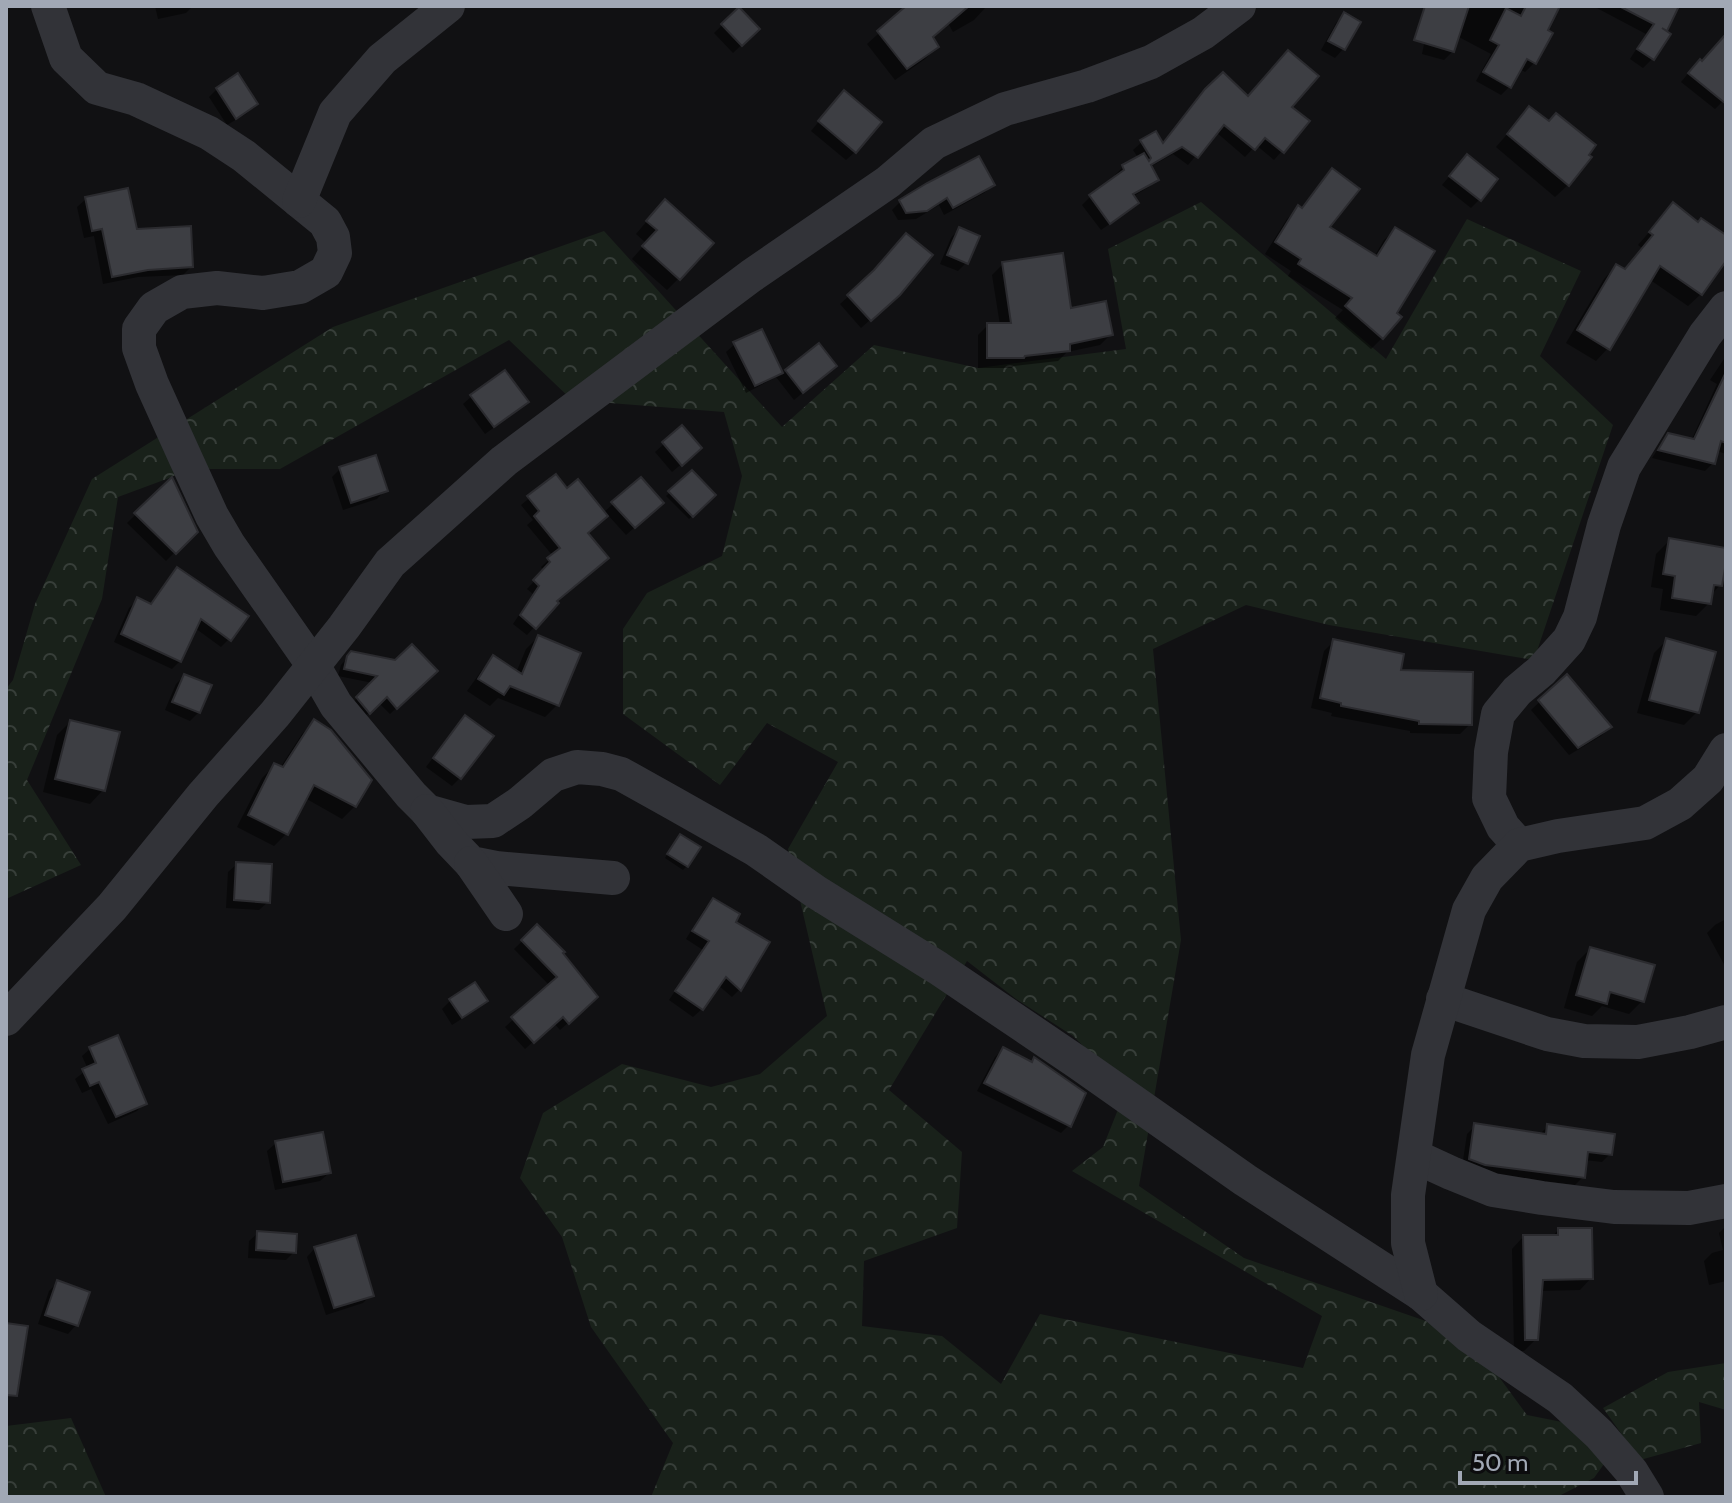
<svg xmlns="http://www.w3.org/2000/svg" width="1732" height="1503" font-family="Cabin,sans-serif">
<style>
.forest{fill:url(#forest-crowns);fill-rule:evenodd}
.shadow{fill:#0007}
.building{fill:#3d3e43;stroke:#2b2b2f;stroke-width:2}
.lines{fill:none;stroke-linecap:round;stroke-linejoin:round}
.minor{stroke:#323338;stroke-width:34}
</style>
<defs>
<pattern id="forest-crowns" width="20" height="18" patternUnits="userSpaceOnUse" patternTransform="scale(2)"><rect width="20" height="18" fill="#19211a"/><path d="M2 6a3 3 0 1 1 6 0M12 15a3 3 0 1 1 6 0" fill="none" stroke="#373e39"/></pattern>
</defs>
<rect width="100%" height="100%" fill="#111113"/>
<g class="forest">
<path d="M1201,202L1386,359L1467,219L1581,271L1540,356L1613,425L1534,660L1329,625L1246,605L1153,649L1181,940L1139,1186L1244,1258L1469,1336L1527,1415L1567,1423L1609,1457L1594,1478L1557,1497H651L673,1443L591,1327L562,1237L520,1178L543,1113L622,1064L711,1087L760,1074L827,1016L788,849L838,762L767,723L720,785L623,714V629L647,593L722,556L742,476L724,412L572,400L509,340L280,469H185L172,477L118,497L102,599L27,780L81,865L6,899V689L13,680L35,604L92,479L333,327L604,231L782,427L874,345L978,368L1126,349L1108,249ZM967,961L1016,999L1073,1036L1119,1081L1117,1112L1103,1147L1072,1171L1322,1316L1303,1368L1040,1314L1001,1384L942,1336L862,1326L864,1261L957,1228L962,1152L889,1090Z"/>
<polygon points="1726,1363 1726,1410 1699,1402 1701,1443 1640,1460 1603,1408 1668,1372"/>
<polygon points="71,1418 106,1497 6,1497 6,1426"/>
</g>
<g class="shadow">
<polygon points="155,6 193,6 186,13 158,19"/>
<polygon points="909,6 984,6 985,8 974,20 953,32 948,23 931,38 937,47 925,59 895,80 867,44"/>
<polygon points="1432,6 1558,6 1545,31 1534,63 1525,72 1520,69 1510,86 1501,95 1476,81 1491,54 1457,36 1453,51 1444,60 1422,54"/>
<polygon points="1593,6 1677,6 1652,59 1643,68 1630,59 1646,34"/>
<polygon points="739,9 758,29 733,53 714,33"/>
<polygon points="1344,14 1359,22 1343,49 1335,58 1321,50 1336,23"/>
<polygon points="1726,36 1726,98 1715,109 1681,82 1691,70 1702,63"/>
<polygon points="217,89 255,104 247,113 227,125 209,97"/>
<polygon points="1248,98 1289,107 1307,122 1274,160 1256,145 1245,157 1216,132 1188,165 1173,154 1150,167 1157,179 1149,187 1132,197 1128,211 1101,230 1082,205 1090,197 1116,178 1115,175 1123,167 1139,159 1133,150 1142,142 1162,145"/>
<polygon points="836,101 855,152 846,160 811,131"/>
<polygon points="1529,109 1568,185 1555,197 1496,147"/>
<polygon points="1459,165 1479,200 1471,208 1442,185"/>
<polygon points="1332,171 1327,228 1374,257 1384,240 1396,229 1382,338 1371,349 1335,318 1343,310 1288,276 1291,271 1265,254 1287,219 1298,208 1300,209 1321,182"/>
<polygon points="928,185 993,185 984,193 944,215 939,205 916,219 898,220 892,210 900,202"/>
<polygon points="86,199 135,231 191,267 183,275 138,277 103,284 94,236 84,238 77,207"/>
<polygon points="1673,205 1697,224 1726,238 1726,258 1701,294 1688,306 1649,279 1608,348 1596,361 1566,343 1604,279 1616,266 1624,271 1642,248 1638,245"/>
<polygon points="653,214 679,278 667,290 632,259 646,243 636,234"/>
<polygon points="959,229 966,263 958,271 940,264 951,238"/>
<polygon points="1003,264 1069,311 1111,334 1100,345 1067,352 1058,361 1014,366 1012,368 978,368 978,335 988,325 1000,325 992,275"/>
<polygon points="870,277 889,303 861,328 840,304"/>
<polygon points="761,331 782,375 786,371 835,366 794,400 776,377 746,393 726,352 735,344"/>
<polygon points="1726,356 1726,454 1717,451 1713,463 1705,471 1652,458 1661,444 1669,435 1691,441 1717,384 1710,380"/>
<polygon points="472,396 527,402 518,410 485,434 463,404"/>
<polygon points="682,428 691,456 672,472 655,452"/>
<polygon points="340,469 385,490 377,499 343,510 332,477"/>
<polygon points="692,473 714,495 689,519 666,496"/>
<polygon points="555,477 567,491 603,513 613,504 653,511 626,535 607,514 586,533 555,602 556,603 527,635 513,624 533,594 527,589 544,571 541,567 553,556 527,525 533,520 521,505"/>
<polygon points="171,480 196,531 166,561 127,523"/>
<polygon points="1669,541 1726,550 1720,585 1711,595 1709,603 1696,616 1660,610 1663,589 1651,587 1656,554"/>
<polygon points="178,570 229,639 221,647 195,628 180,661 172,669 114,642 129,608 137,600 150,605"/>
<polygon points="538,637 579,654 557,705 545,717 498,698 490,706 467,691 482,670 493,658 516,673 526,649"/>
<polygon points="1667,640 1697,712 1684,725 1637,713 1654,653"/>
<polygon points="1334,641 1399,672 1470,724 1460,734 1410,733 1410,731 1331,716 1332,713 1311,708 1324,651"/>
<polygon points="352,653 435,671 390,714 379,703 362,719 350,705 373,683 338,676 341,665"/>
<polygon points="184,676 199,712 190,721 165,710 176,684"/>
<polygon points="1567,676 1609,727 1601,736 1569,755 1531,710"/>
<polygon points="465,717 460,778 452,786 426,767 457,726"/>
<polygon points="70,722 103,790 90,804 43,792 57,735"/>
<polygon points="314,722 370,780 355,806 342,819 305,798 286,834 274,846 237,827 262,778 275,765 280,768 302,734"/>
<polygon points="677,840 687,866 683,870 665,858"/>
<polygon points="237,864 268,902 259,910 226,908 228,872"/>
<polygon points="713,900 733,923 740,989 732,997 718,985 702,1009 693,1017 669,1000 703,950 686,939 705,908"/>
<polygon points="1726,919 1726,968 1707,933 1715,925"/>
<polygon points="537,927 588,1005 560,1030 554,1023 525,1049 505,1027 550,986 514,949"/>
<polygon points="1590,949 1642,1001 1629,1014 1602,1006 1592,1016 1564,1008 1577,962"/>
<polygon points="474,984 485,1001 477,1009 452,1025 442,1009 450,1001"/>
<polygon points="90,1049 144,1103 137,1111 108,1124 91,1089 82,1093 75,1079 88,1069 82,1056"/>
<polygon points="1003,1049 1030,1063 1034,1060 1069,1125 1061,1133 977,1091 995,1057"/>
<polygon points="1475,1126 1539,1135 1548,1126 1610,1154 1602,1162 1585,1160 1583,1177 1575,1185 1477,1173 1462,1167 1467,1134"/>
<polygon points="276,1143 329,1173 320,1181 275,1190 267,1151"/>
<polygon points="1726,1226 1726,1281 1709,1285 1704,1261 1712,1253 1723,1250 1719,1233"/>
<polygon points="1558,1230 1591,1278 1580,1290 1540,1291 1536,1339 1524,1351 1514,1351 1512,1249 1523,1237 1552,1237"/>
<polygon points="258,1233 294,1252 286,1260 248,1258 249,1241"/>
<polygon points="315,1248 371,1295 363,1303 326,1315 307,1257"/>
<polygon points="58,1282 76,1325 68,1334 38,1324 49,1291"/>
</g>
<g class="building">
<polygon points="906,6 969,6 933,37 939,47 907,69 877,31"/>
<polygon points="1425,6 1469,6 1454,52 1414,40"/>
<polygon points="1526,6 1560,6 1548,30 1553,33 1536,64 1527,59 1511,88 1483,72 1499,45 1490,40 1506,8 1521,16"/>
<polygon points="1619,6 1679,6 1667,31 1662,28 1671,34 1654,60 1637,49 1654,24"/>
<polygon points="739,7 760,29 742,46 721,24"/>
<polygon points="1344,12 1361,22 1345,50 1328,41"/>
<polygon points="1726,34 1726,104 1688,73 1700,59 1702,61"/>
<polygon points="1288,50 1319,76 1292,107 1310,121 1284,153 1265,138 1255,150 1224,125 1198,158 1182,147 1151,165 1159,180 1133,194 1139,203 1110,224 1089,195 1124,170 1122,165 1144,153 1149,161 1151,158 1140,140 1156,131 1163,143 1205,89 1223,72 1248,96"/>
<polygon points="238,73 258,104 236,119 216,88"/>
<polygon points="844,90 882,122 856,153 818,121"/>
<polygon points="1529,106 1549,121 1556,113 1596,145 1589,155 1592,157 1569,186 1507,134"/>
<polygon points="1467,154 1498,179 1481,201 1449,176"/>
<polygon points="979,156 995,185 953,208 947,198 927,211 906,213 899,200 927,183"/>
<polygon points="1332,168 1360,189 1330,227 1377,256 1395,227 1435,251 1397,313 1402,317 1383,339 1345,306 1352,298 1298,264 1301,259 1275,242 1298,205 1302,208"/>
<polygon points="128,188 137,229 191,226 193,267 148,270 112,277 102,229 92,231 85,197"/>
<polygon points="665,199 714,243 680,280 642,246 657,230 646,221"/>
<polygon points="1673,202 1698,222 1701,218 1726,235 1726,261 1702,295 1660,266 1610,350 1577,330 1616,264 1625,269 1653,235 1649,232"/>
<polygon points="959,227 980,236 968,264 947,255"/>
<polygon points="906,233 933,255 900,295 871,321 847,295 874,270"/>
<polygon points="1063,253 1071,308 1106,301 1113,335 1070,344 1070,351 1025,356 1024,358 987,358 987,323 1011,323 1002,262"/>
<polygon points="762,329 783,373 755,386 733,342"/>
<polygon points="819,343 837,366 803,393 785,370"/>
<polygon points="505,370 529,402 494,427 470,395"/>
<polygon points="1726,372 1726,443 1721,441 1715,464 1658,450 1668,433 1694,439"/>
<polygon points="682,425 702,448 682,466 662,442"/>
<polygon points="376,455 388,491 351,503 339,467"/>
<polygon points="692,470 716,495 693,517 668,491"/>
<polygon points="556,474 567,488 578,479 608,516 588,533 609,558 557,601 559,603 536,629 520,615 539,586 533,580 550,562 547,558 560,548 534,516 539,511 527,496"/>
<polygon points="172,477 198,532 176,554 134,513"/>
<polygon points="641,477 664,503 635,528 611,502"/>
<polygon points="1669,538 1726,548 1726,563 1722,586 1714,585 1711,604 1672,598 1675,576 1663,574"/>
<polygon points="177,567 249,616 231,641 201,619 181,662 121,634 137,597 151,604"/>
<polygon points="538,635 581,653 559,706 510,686 504,695 478,679 493,655 522,674"/>
<polygon points="1666,638 1716,652 1699,713 1649,700"/>
<polygon points="1333,639 1404,654 1401,670 1473,672 1472,725 1419,724 1419,721 1341,706 1341,703 1320,698"/>
<polygon points="412,644 438,671 397,709 387,697 370,714 356,697 377,676 344,669 347,656 351,651 395,660"/>
<polygon points="184,674 212,685 200,713 172,702"/>
<polygon points="1567,674 1612,727 1578,748 1538,700"/>
<polygon points="465,715 494,736 461,779 433,758"/>
<polygon points="314,719 331,730 372,780 356,807 314,785 288,835 248,815 274,763 283,767"/>
<polygon points="70,720 120,732 105,791 55,779"/>
<polygon points="680,834 701,847 688,867 667,854"/>
<polygon points="236,862 272,864 270,903 234,900"/>
<polygon points="713,898 740,914 736,922 770,942 741,991 726,977 703,1010 675,991 709,941 692,931"/>
<polygon points="537,924 565,952 563,953 598,997 569,1024 563,1017 534,1043 511,1017 557,977 521,940"/>
<polygon points="1590,947 1655,965 1644,1002 1610,992 1607,1004 1576,995"/>
<polygon points="475,982 488,1001 462,1018 449,999"/>
<polygon points="118,1035 147,1104 116,1117 99,1082 90,1086 82,1069 96,1063 89,1047"/>
<polygon points="1003,1047 1032,1062 1034,1057 1037,1059 1086,1093 1071,1127 984,1083"/>
<polygon points="1474,1123 1546,1134 1547,1124 1615,1134 1612,1155 1588,1152 1585,1178 1485,1165 1469,1159"/>
<polygon points="323,1132 331,1173 283,1182 275,1141"/>
<polygon points="1558,1228 1592,1228 1593,1279 1543,1280 1538,1340 1525,1340 1523,1235 1558,1235"/>
<polygon points="257,1231 297,1234 296,1253 256,1250"/>
<polygon points="356,1235 374,1296 334,1308 314,1247"/>
<polygon points="57,1280 90,1292 78,1326 45,1315"/>
<polygon points="6,1323 28,1326 17,1396 6,1395"/>
</g>
<g class="lines">
<g class="minor">
<polyline points="48,6 66,58 97,88 136,99 209,133 244,156 325,222 333,237 335,253 326,272 300,287 263,293 217,288 182,292 154,308 139,329 139,348 152,384 185,457 212,516 229,545 313,665 336,705 411,795 427,811 466,822 493,821 520,803 553,775 577,767 602,769 621,774 673,803 756,850 816,892 938,968 1077,1062 1245,1180 1421,1294 1469,1336 1560,1398 1599,1434 1631,1471 1647,1497"/>
<polyline points="299,201 335,113 382,59 448,6"/>
<polyline points="427,811 451,842 471,863 496,868 613,878"/>
<polyline points="1519,845 1503,827 1489,798 1491,752 1498,714 1517,691 1541,671 1569,640 1580,617 1604,525 1624,467 1705,335 1726,308"/>
<polyline points="471,863 506,914"/>
<polyline points="1443,999 1547,1034 1584,1041 1638,1042 1690,1032 1726,1022"/>
<polyline points="6,1019 112,907 203,795 275,714 344,627 390,563 504,461 751,276 888,182 934,143 1005,109 1087,86 1151,62 1203,33 1239,6"/>
<polyline points="1414,1156 1451,1173 1493,1190 1542,1198 1614,1207 1689,1208 1726,1201"/>
<polyline points="1421,1294 1408,1243 1408,1195 1428,1055 1469,910 1487,878 1519,845 1558,836 1645,823 1680,804 1708,779 1726,750"/>
</g>
</g>
<rect width="1732" height="1503" fill="none" stroke="#a1a8b5" stroke-width="16"/>
<path d="M1460 1471v12h176v-12" fill="none" stroke="#a1a8b5" stroke-width="4"/>
<text x="1472" y="1471" font-size="24" fill="#a1a8b5" stroke="#0c0c0e" stroke-width="6" paint-order="stroke">50 m</text>
</svg>
